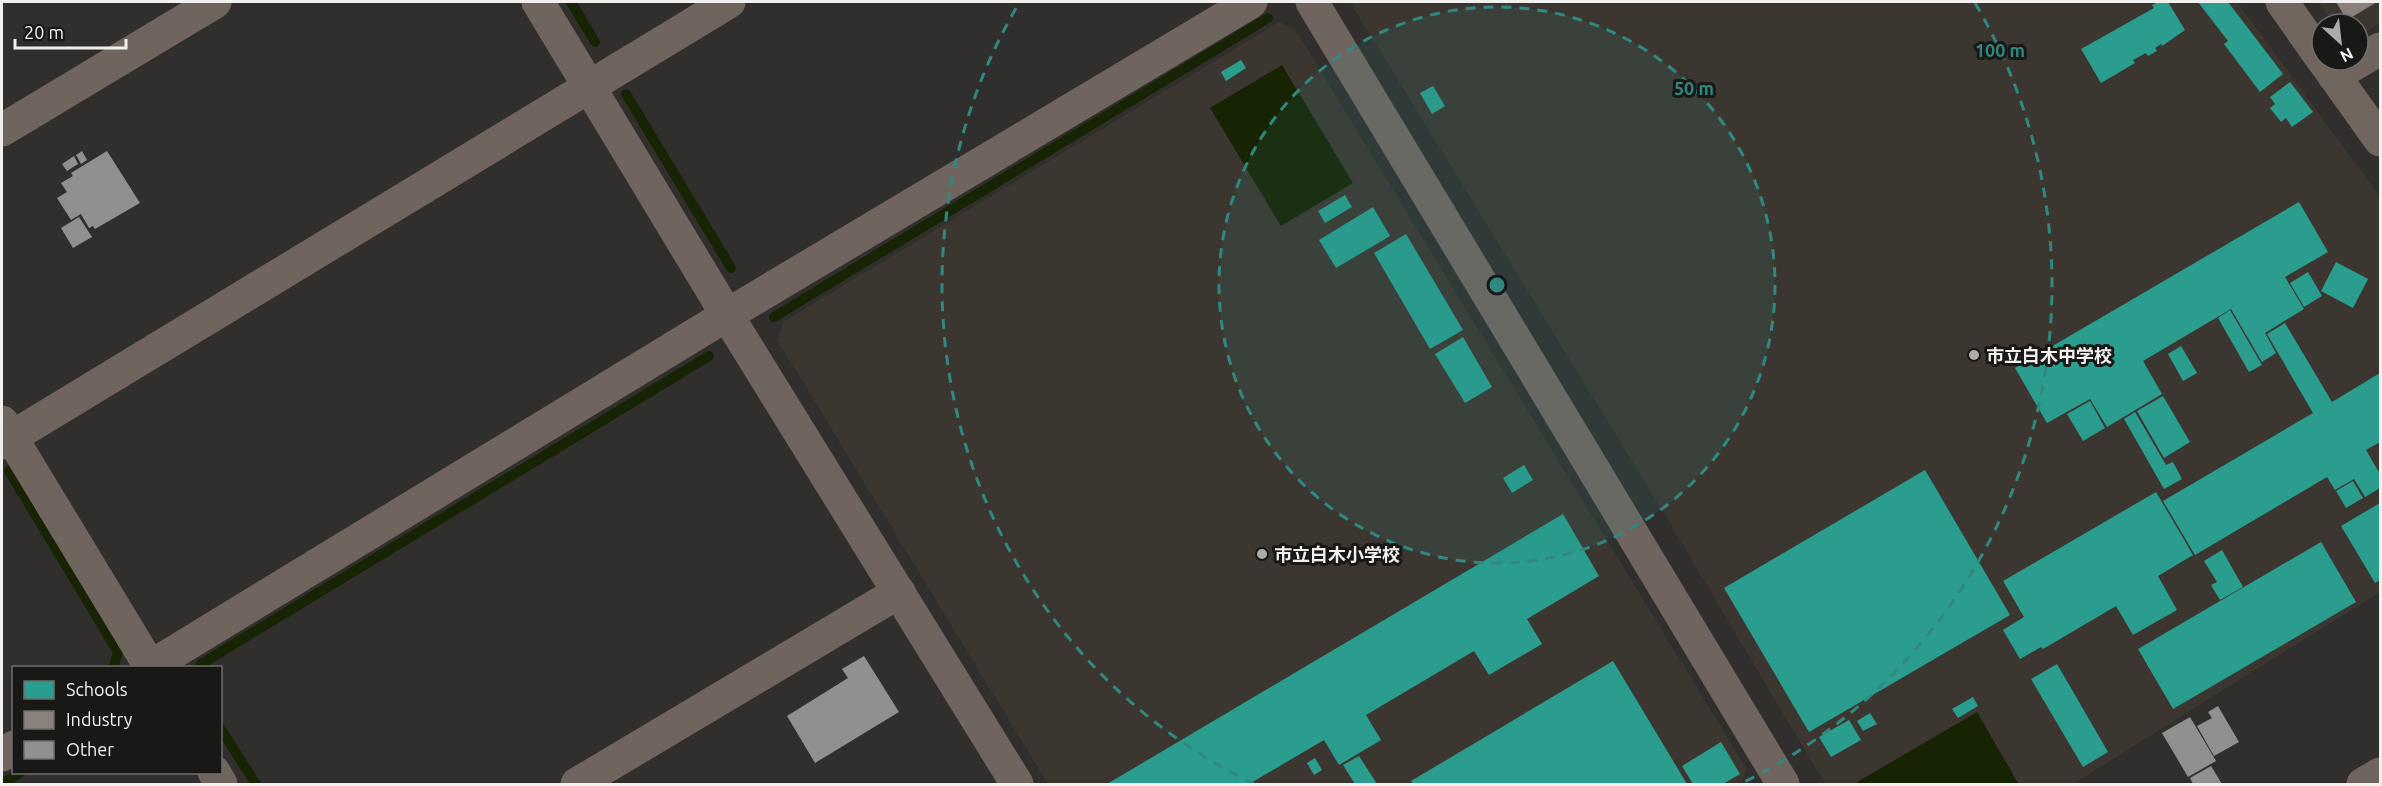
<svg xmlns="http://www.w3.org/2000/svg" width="2382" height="786" font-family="Ubuntu,'Noto Sans JP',sans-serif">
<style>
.built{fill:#3b3730}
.water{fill:#172404}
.schools{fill:#2a9d8f}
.industry{fill:#8a817c}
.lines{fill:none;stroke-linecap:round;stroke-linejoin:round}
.stream{stroke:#172404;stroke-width:10}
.building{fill:#90908e}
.minor{stroke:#6f655e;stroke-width:33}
.major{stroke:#70665e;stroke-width:33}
.ring{fill:none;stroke:#318881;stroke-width:3;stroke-dasharray:10 8}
.poi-dot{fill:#adacab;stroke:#181817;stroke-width:2}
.labels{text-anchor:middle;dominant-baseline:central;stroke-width:6;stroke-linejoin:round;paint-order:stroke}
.poi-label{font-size:18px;font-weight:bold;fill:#f1f0ee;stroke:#181817;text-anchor:start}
.centre{fill:#318881;stroke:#181817;stroke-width:3}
.ring-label{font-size:18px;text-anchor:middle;font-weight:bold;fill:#318881;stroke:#181817;stroke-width:6;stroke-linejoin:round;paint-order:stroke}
</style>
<rect width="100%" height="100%" fill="#302f2e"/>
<g class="built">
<polygon points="1350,2 2237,2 2380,197 2380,592 2073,784 1825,784 1664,513"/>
<polygon points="2318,2 2380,2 2380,23 2358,37 2358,24 2334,24"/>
<polygon points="1279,22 1295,29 1746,768 1742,784 1048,784 778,341 783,322"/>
</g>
<g class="water">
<polygon points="1282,65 1353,183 1281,226 1210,108"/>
<polygon points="1977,712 2018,783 2015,784 1858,784 1857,782"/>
</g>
<g class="schools">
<polygon points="2158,2 2168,2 2185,30 2162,46 2161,44 2155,48 2157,51 2148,56 2146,53 2133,60 2135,63 2101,83 2081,49 2154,8 2152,5"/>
<polygon points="2198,2 2228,2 2283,74 2260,92 2224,44 2228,41"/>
<polygon points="1241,60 1246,68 1226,81 1221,72"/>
<polygon points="2290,82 2313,112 2292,127 2286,118 2281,122 2270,108 2275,104 2270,97"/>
<polygon points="1433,86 1445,106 1432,114 1420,93"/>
<polygon points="1345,195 1352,207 1325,223 1318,211"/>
<polygon points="2299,202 2328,252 2285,277 2304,309 2265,333 2276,353 2262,362 2231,309 2143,361 2162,394 2107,427 2090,399 2047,423 2015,368"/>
<polygon points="1373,207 1390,236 1336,268 1319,240"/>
<polygon points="1406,234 1463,330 1430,349 1374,253"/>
<polygon points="2336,262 2368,279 2353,308 2321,291"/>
<polygon points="2308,272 2322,296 2304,307 2290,283"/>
<polygon points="2230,310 2262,365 2249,372 2218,318"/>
<polygon points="2285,323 2332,402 2380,373 2380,442 2366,450 2380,474 2380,488 2365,497 2354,479 2335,490 2327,477 2195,555 2163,501 2313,413 2267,334"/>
<polygon points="1463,337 1492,387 1465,403 1435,354"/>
<polygon points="2181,346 2197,373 2183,381 2168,354"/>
<polygon points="2163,396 2190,442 2164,458 2137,411"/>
<polygon points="2090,401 2105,428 2083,441 2067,414"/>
<polygon points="2135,412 2166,465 2173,462 2182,479 2164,489 2124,419"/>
<polygon points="1524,465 1533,480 1512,493 1503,478"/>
<polygon points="1925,470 2010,615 1809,732 1724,588"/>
<polygon points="2353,481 2363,498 2346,508 2336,491"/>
<polygon points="2156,492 2193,555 2158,576 2177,610 2133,635 2116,606 2043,649 2041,647 2020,659 2003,630 2024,617 2003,581"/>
<polygon points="2380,503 2380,580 2375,583 2341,526"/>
<polygon points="1563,514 1599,576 1527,619 1542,644 1489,675 1474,651 1366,715 1381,740 1339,765 1324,740 1249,784 1107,784"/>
<polygon points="2321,542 2356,602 2173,709 2138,649"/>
<polygon points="2222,550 2243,587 2220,600 2211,585 2217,582 2204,561"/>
<polygon points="1613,661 1687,784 1413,784 1411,781"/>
<polygon points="2057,664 2108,752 2083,767 2031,679"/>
<polygon points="1973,697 1978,706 1958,718 1952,709"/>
<polygon points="1870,713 1877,724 1863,731 1857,721"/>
<polygon points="1849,720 1861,740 1831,757 1819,737"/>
<polygon points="1721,742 1740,774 1723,784 1693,784 1682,766"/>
<polygon points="1359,756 1377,784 1355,784 1343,765"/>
<polygon points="1315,758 1322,770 1314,775 1307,763"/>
</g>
<polygon class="industry" points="2336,2 2377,2 2347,20"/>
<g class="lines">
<g class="stream">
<polyline points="571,2 595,42"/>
<polyline points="626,94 731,268"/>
<polyline points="774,317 1268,18"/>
<polyline points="9,471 118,652 114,666"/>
<polyline points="202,668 201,664 709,356"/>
<polyline points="220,728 256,784"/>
<polyline points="2,784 21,772"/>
</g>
</g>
<g class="building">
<polygon points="82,151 87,160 81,164 76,155"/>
<polygon points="107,151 140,203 95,229 93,226 89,228 81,214 71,220 57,198 67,192 61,183 73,176 71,173"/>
<polygon points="74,156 78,164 67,171 62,164"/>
<polygon points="79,217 92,237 73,248 61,228"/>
<polygon points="864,656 899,712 815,763 787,716 848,678 842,669"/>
<polygon points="2218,706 2239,742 2214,756 2197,726 2212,718 2208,712"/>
<polygon points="2190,717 2216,761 2188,777 2162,733"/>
<polygon points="2211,766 2222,784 2193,784 2190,778"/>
</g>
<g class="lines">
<g class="minor">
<polyline points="538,2 727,315 1017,784"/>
<polyline points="1312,2 1783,784"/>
<polyline points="2334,76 2380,49"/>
<polyline points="2,130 215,2"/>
<polyline points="2,422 151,668"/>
<polyline points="2,443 729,2"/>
<polyline points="148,668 727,315 1251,2"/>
<polyline points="2,755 14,747"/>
<polyline points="214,772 221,784"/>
<polyline points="577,784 899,592"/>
<polyline points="2363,784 2380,774"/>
</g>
<g class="major">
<polyline points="2282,2 2322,59"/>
<polyline points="2323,60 2380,140"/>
</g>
</g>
<circle cx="1497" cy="285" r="278" fill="#318881" fill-opacity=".12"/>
<g class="ring">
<circle cx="1497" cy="285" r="278"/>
<path d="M1254 784A555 555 0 0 1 1019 3M1975 3A555 555 0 0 1 1740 784"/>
</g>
<g class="poi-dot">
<circle cx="1974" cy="355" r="6"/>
<circle cx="1262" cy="554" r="6"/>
</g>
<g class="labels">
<g class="poi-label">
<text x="1986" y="355">市立白木中学校</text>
<text x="1274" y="554">市立白木小学校</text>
</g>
</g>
<circle cx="1497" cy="285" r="9" class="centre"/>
<g class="ring-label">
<text x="2000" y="57">100 m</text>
<text x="1694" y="95">50 m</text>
</g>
<rect width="2382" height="786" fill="none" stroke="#f1f0ee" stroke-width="6"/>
<rect x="12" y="666" width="210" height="108" fill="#181817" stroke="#6f6e6d" stroke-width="1.5"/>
<rect x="24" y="681" width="30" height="18" fill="#2a9d8f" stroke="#6f6e6d" stroke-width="1.5"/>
<text x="66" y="696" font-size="18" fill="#f1f0ee">Schools</text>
<rect x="24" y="711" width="30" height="18" fill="#8a817c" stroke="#6f6e6d" stroke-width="1.5"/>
<text x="66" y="726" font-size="18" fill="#f1f0ee">Industry</text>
<rect x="24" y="741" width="30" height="18" fill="#90908e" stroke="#6f6e6d" stroke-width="1.5"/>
<text x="66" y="756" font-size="18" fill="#f1f0ee">Other</text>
<g transform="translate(2340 42) rotate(153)"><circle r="28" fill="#181817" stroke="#6f6e6d" stroke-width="1.5"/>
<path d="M0-4.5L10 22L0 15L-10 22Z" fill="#adacab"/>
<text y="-9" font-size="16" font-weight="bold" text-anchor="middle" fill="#f1f0ee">N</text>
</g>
<path d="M15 39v9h111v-9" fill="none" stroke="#f1f0ee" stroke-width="3"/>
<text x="24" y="39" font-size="18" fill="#f1f0ee" stroke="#181817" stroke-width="4.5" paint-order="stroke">20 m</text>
</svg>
